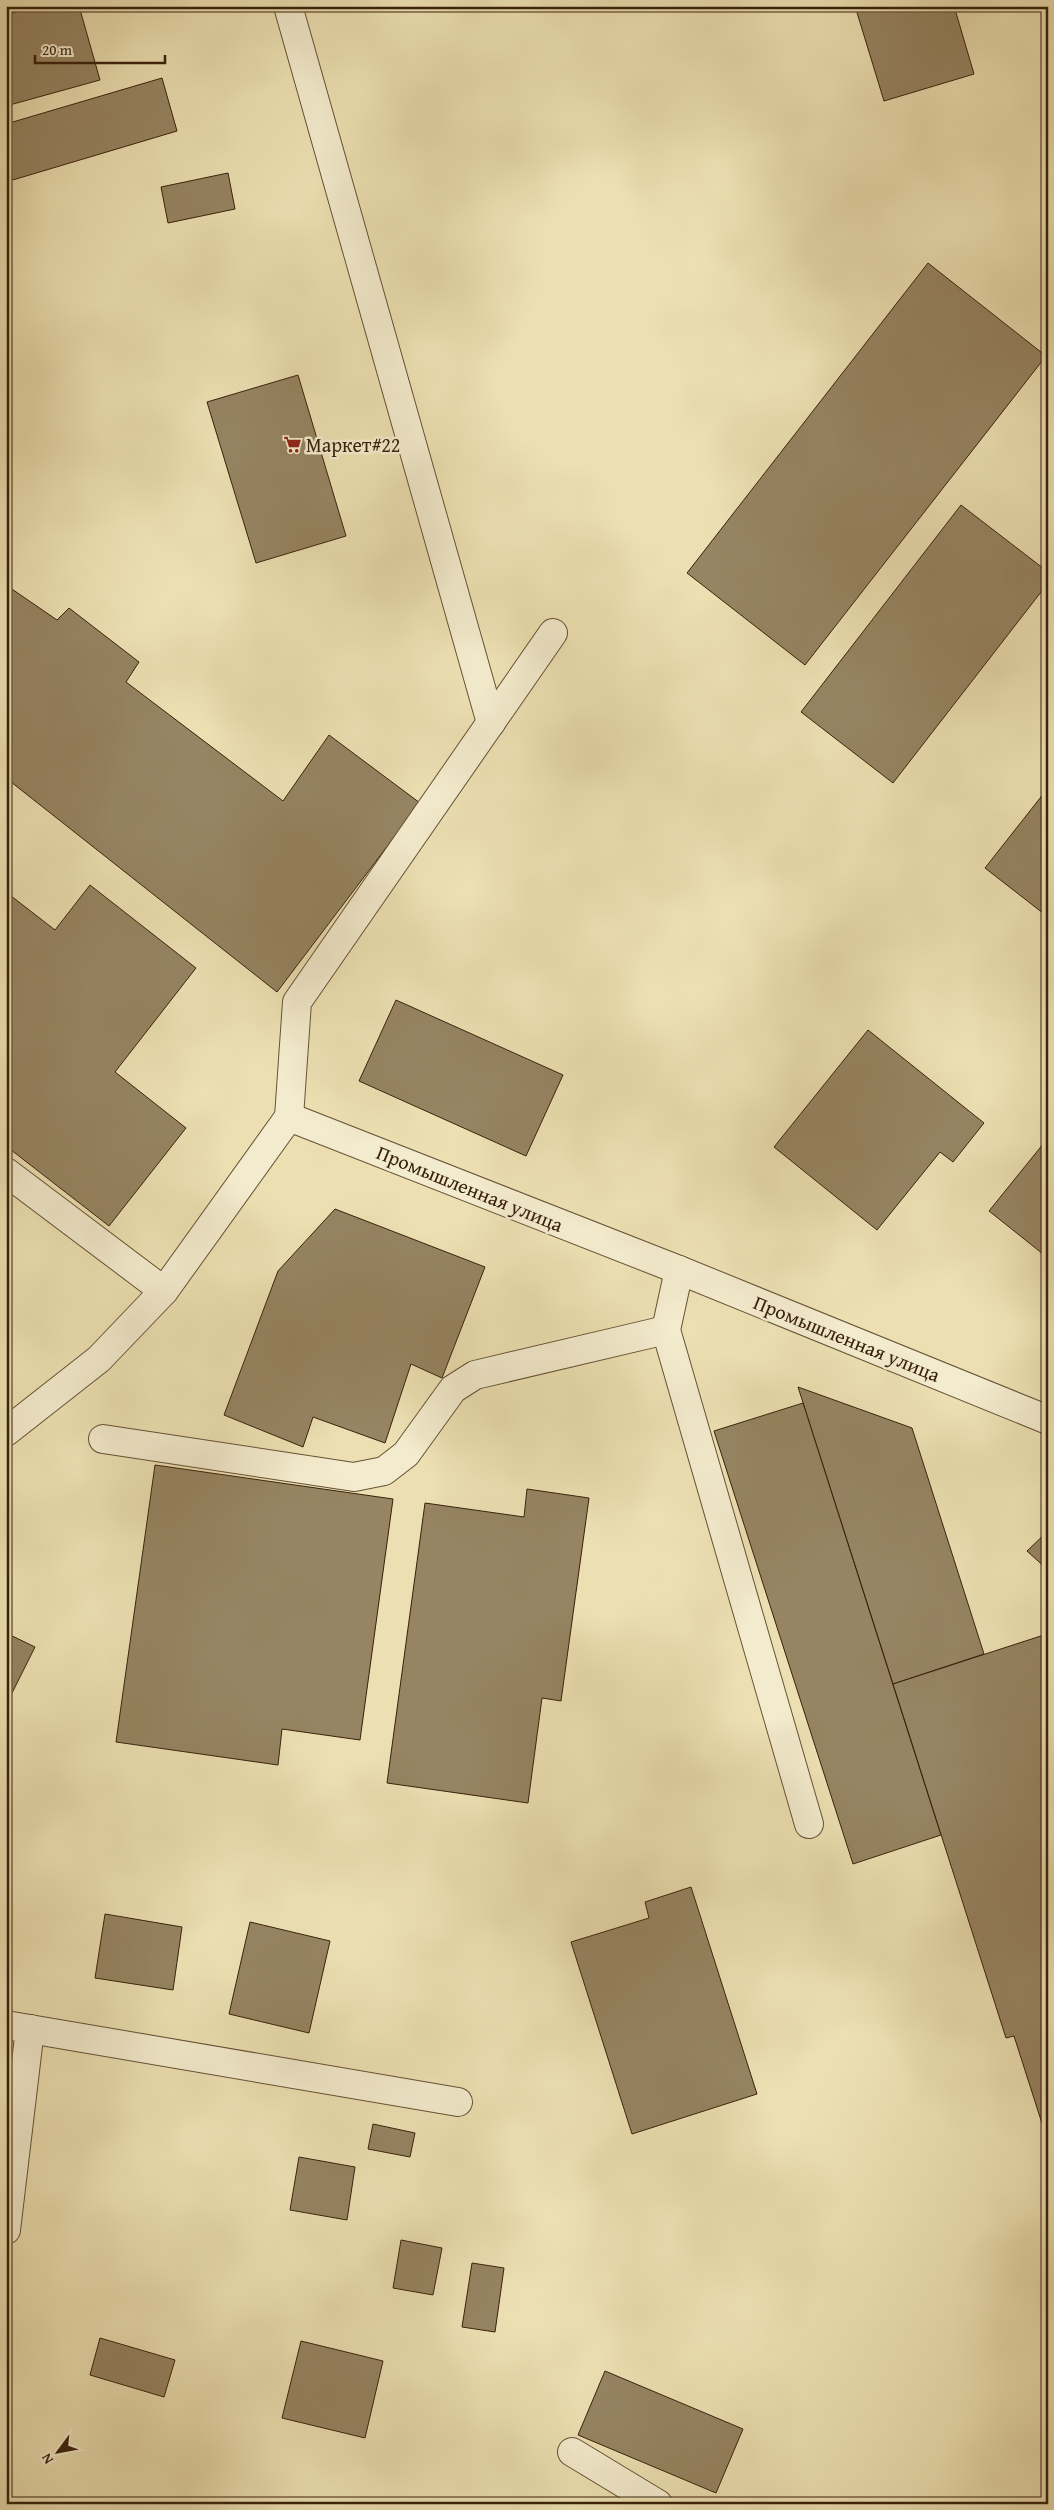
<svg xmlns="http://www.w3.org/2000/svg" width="1054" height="2510" font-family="'Gentium Book Plus',serif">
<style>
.building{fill:#968462;stroke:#39210b}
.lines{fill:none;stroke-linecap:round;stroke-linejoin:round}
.minor-casing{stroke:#665135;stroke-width:30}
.minor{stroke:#f3ebcd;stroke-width:28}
.labels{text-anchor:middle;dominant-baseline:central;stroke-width:5;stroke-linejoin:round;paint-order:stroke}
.poi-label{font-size:20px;fill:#39210b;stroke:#f3ebcd;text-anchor:start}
.street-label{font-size:20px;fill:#39210b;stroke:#f3ebcd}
</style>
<rect width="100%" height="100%" fill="#ece0b2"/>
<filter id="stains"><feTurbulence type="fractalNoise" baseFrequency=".004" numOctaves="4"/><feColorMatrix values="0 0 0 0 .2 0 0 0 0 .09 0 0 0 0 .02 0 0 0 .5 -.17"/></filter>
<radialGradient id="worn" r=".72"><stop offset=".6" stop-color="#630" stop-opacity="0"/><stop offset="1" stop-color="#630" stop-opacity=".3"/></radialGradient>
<g class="building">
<polygon points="38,6 79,6 100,80 6,106 6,15"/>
<polygon points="855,6 954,6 974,74 884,101"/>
<polygon points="162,78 177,131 6,182 6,124"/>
<polygon points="228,173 235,209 168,223 161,187"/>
<polygon points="928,263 1046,356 805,665 687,573"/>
<polygon points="298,375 346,536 256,563 207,402"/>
<polygon points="961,505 1048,572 1048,583 893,783 801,712"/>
<polygon points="6,585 57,620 69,608 139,662 126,682 283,801 329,735 420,803 277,992 6,778"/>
<polygon points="1048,788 1048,917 985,868"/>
<polygon points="90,885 196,968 115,1072 186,1128 109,1226 6,1146 6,892 55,930"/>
<polygon points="396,1000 563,1075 526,1156 359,1081"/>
<polygon points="868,1030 984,1123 953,1162 940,1152 877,1230 774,1147"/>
<polygon points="1048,1138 1048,1258 989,1211"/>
<polygon points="335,1209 485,1267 442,1378 411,1364 385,1443 313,1417 303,1447 224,1415 278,1271"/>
<polygon points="798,1387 912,1428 984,1654 893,1684"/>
<polygon points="803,1403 941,1835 853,1864 714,1431"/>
<polygon points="155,1465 393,1499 360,1740 282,1729 278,1765 116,1742"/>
<polygon points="527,1489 589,1498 561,1701 542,1698 528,1803 387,1783 425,1503 524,1517"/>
<polygon points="1048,1531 1048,1570 1027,1551"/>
<polygon points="6,1633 35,1647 6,1705"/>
<polygon points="1047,1634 1048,1638 1048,2142 1014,2036 1006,2038 893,1684"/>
<polygon points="691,1887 757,2094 632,2134 571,1942 649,1918 645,1902"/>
<polygon points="105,1914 182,1927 173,1990 95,1978"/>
<polygon points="250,1922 330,1941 309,2033 229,2014"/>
<polygon points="373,2124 415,2133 410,2157 368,2149"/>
<polygon points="299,2157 355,2167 347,2220 290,2210"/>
<polygon points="401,2240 442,2248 433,2295 393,2288"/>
<polygon points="472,2263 504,2268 495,2332 462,2327"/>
<polygon points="100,2338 175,2360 164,2397 90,2375"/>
<polygon points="301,2341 383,2361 365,2438 282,2418"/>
<polygon points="605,2371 743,2429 716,2493 578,2435"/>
</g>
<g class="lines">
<defs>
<g id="minor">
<polyline points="288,6 491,723"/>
<polyline points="289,1117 679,1270 1048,1420"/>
<polyline points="289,1117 297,1002 553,633"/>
<polyline points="6,1172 164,1291"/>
<polyline points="679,1270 666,1330 809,1824"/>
<polyline points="6,1432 99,1359 164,1291 289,1117"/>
<polyline points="103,1439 354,1477 384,1471 406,1454 453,1389 475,1375 666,1330"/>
<polyline points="6,2025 458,2102"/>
<polyline points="6,2230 30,2029"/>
<polyline points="572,2452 658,2504"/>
</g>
</defs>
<use href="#minor" class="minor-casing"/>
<use href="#minor" class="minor"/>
</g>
<defs>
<symbol id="supermarket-bare" viewBox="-9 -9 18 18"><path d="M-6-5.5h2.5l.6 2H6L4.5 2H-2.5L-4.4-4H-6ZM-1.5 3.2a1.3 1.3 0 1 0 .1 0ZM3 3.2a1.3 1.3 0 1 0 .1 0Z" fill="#8f2418" stroke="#f3ebcd" stroke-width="2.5" paint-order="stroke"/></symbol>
</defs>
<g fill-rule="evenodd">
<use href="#supermarket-bare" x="280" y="432" width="25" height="25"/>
</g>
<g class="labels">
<g class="poi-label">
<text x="306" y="444">Маркет#22</text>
</g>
<g class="street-label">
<text transform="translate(470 1188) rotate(22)">Промышленная улица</text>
<text transform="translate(847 1338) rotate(22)">Промышленная улица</text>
</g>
</g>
<rect width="1054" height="2510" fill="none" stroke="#ece0b2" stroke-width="25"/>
<rect x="8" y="8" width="1039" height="2495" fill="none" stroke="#39210b" stroke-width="2.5"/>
<rect x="12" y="12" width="1029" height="2485" fill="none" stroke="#39210b"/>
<g transform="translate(58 2452) rotate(238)" stroke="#f3ebcd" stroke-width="4" paint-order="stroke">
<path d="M0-4L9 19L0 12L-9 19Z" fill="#39210b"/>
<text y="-8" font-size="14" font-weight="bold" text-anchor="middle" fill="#39210b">N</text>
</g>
<path d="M35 55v8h130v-8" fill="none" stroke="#39210b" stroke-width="2.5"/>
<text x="42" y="55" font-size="15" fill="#39210b" stroke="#f3ebcd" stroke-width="4" paint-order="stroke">20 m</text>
<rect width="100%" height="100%" filter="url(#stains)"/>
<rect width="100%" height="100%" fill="url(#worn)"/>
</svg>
